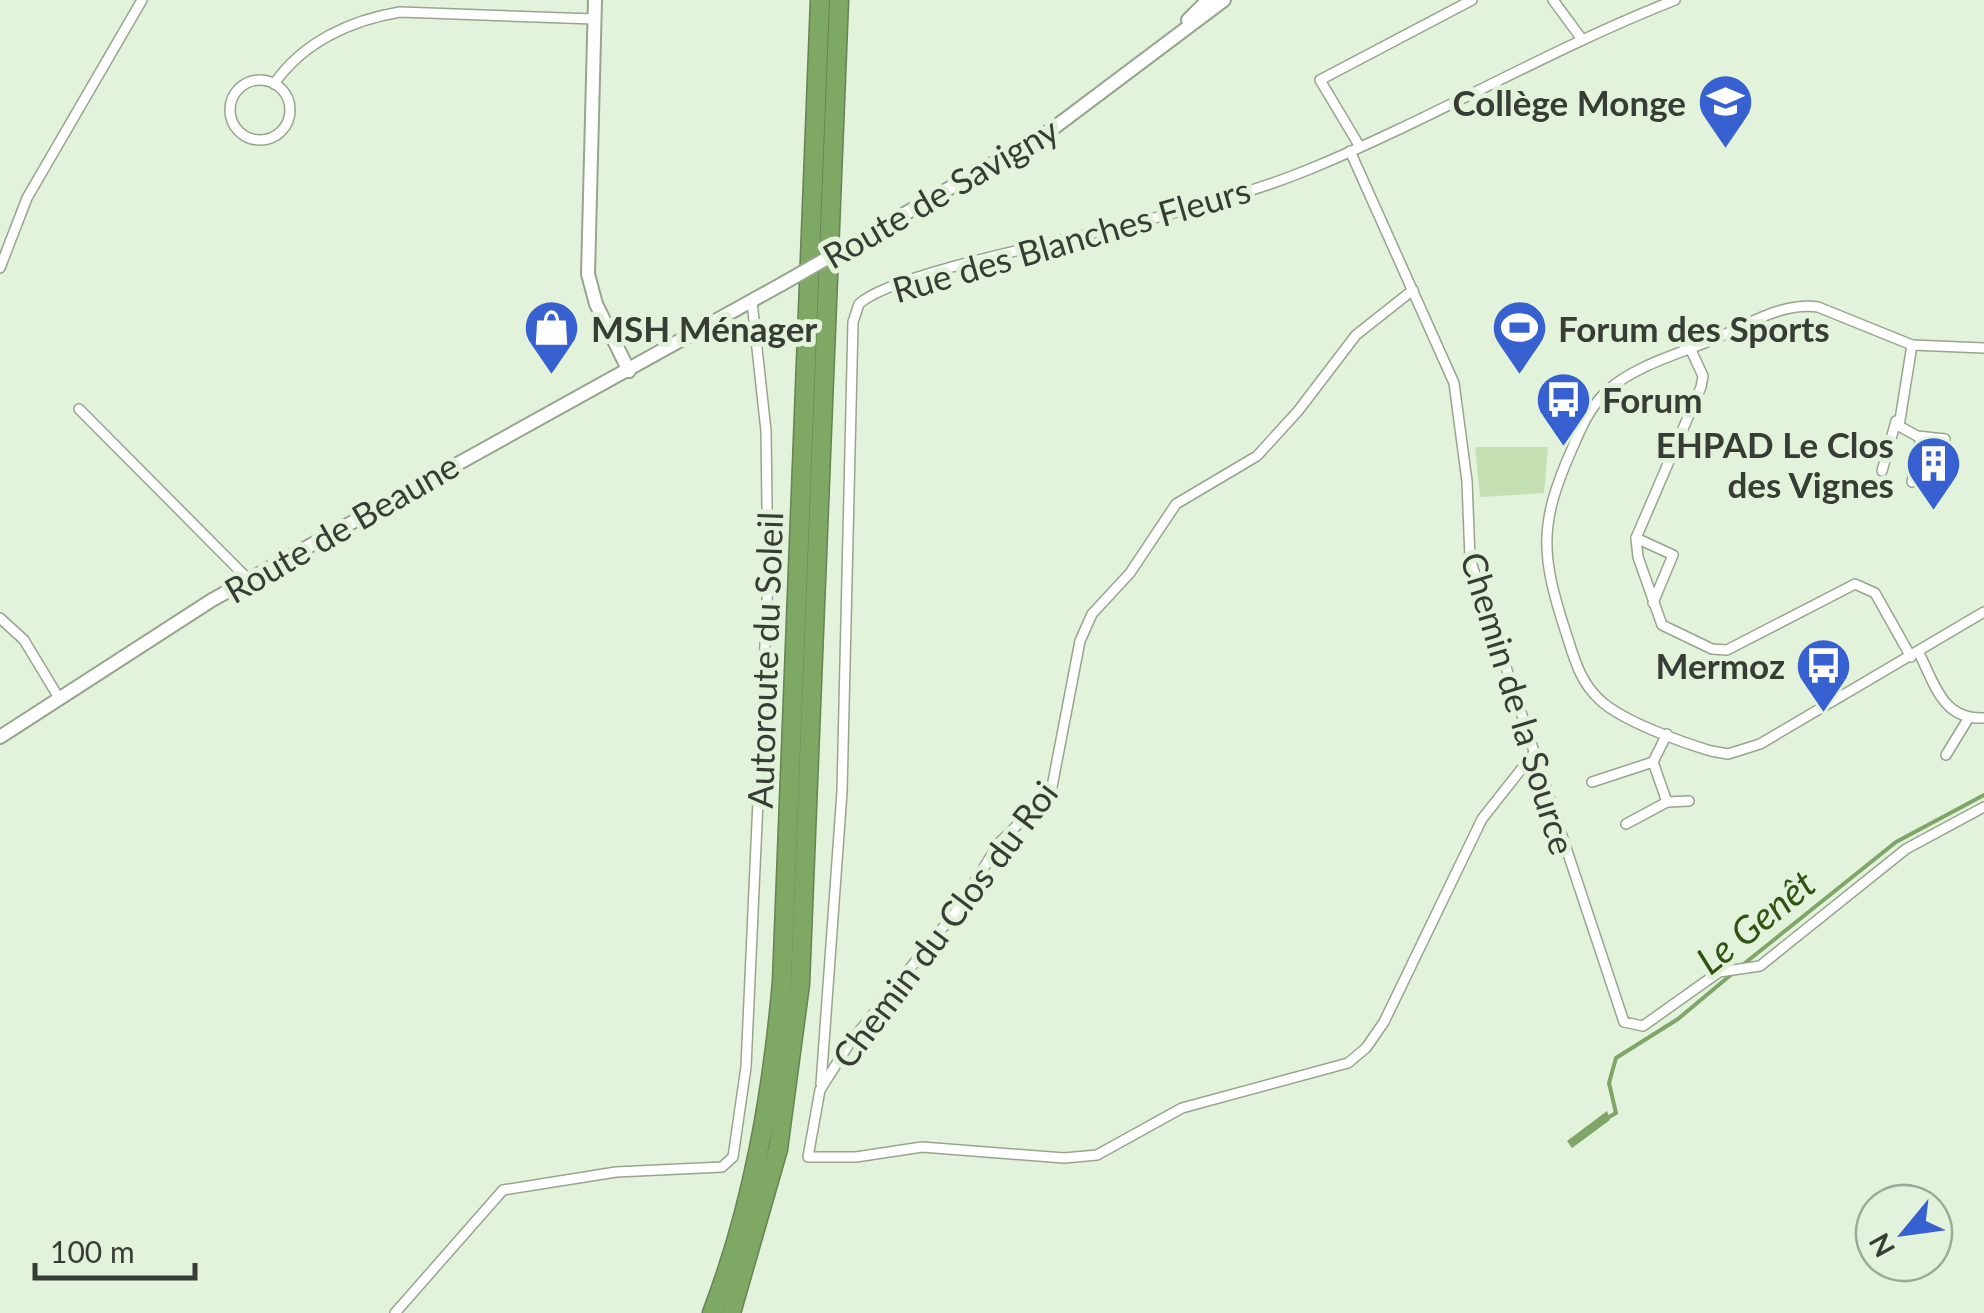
<svg xmlns="http://www.w3.org/2000/svg" width="1984" height="1313" font-family="Lato,sans-serif">
<style>
.green{fill:#c4e0b3}
.water{fill:#80a569}
.lines{fill:none;stroke-linecap:round;stroke-linejoin:round}
.stream{stroke:#80a569;stroke-width:4}
.street-casing{stroke:#97a58e;stroke-width:12}
.secondary-casing{stroke:#97a58e;stroke-width:16}
.highway-casing{stroke:#658353;stroke-width:21}
.street{stroke:#fff;stroke-width:9}
.secondary{stroke:#fff;stroke-width:12}
.highway{stroke:#7ea864;stroke-width:18}
.secondary-bridge-casing{stroke:#97a58e;stroke-width:16;stroke-linecap:butt}
.secondary-bridge{stroke:#fff;stroke-width:12}
.labels{text-anchor:middle;dominant-baseline:central;stroke-width:10;stroke-linejoin:round;paint-order:stroke}
.poi-label{font-size:35px;font-weight:bold;fill:#373d34;stroke:#e3f3db;text-anchor:end}
.street-label{font-size:35px;fill:#373d34;stroke:#e3f3db}
.water-label{font-size:38px;font-style:italic;fill:#305314;stroke:#e3f3db}
</style>
<rect width="100%" height="100%" fill="#e3f3db"/>
<polygon class="green" points="1475,447 1548,447 1544,493 1480,497"/>
<polygon class="water" points="1607,1111 1610,1120 1572,1148 1567,1141"/>
<g class="lines">
<g class="stream">
<polyline points="1740,967 1896,842 1984,795"/>
<polyline points="1609,1117 1616,1113 1609,1083 1616,1058 1678,1019 1733,973"/>
</g>
<defs>
<g id="street">
<polyline points="1553,0 1581,38"/>
<circle cx="260" cy="110" r="30"/>
<path d="M274,84C303,42 351,20 400,12L594,19"/>
<polyline points="1360,147 1320,80 1472,0"/>
<polyline points="1350,151 1454,383 1467,481 1470,559 1624,1022 1643,1026 1719,972 1760,966 1906,849 1984,807"/>
<polyline points="0,268 27,198 142,0"/>
<polyline points="1413,290 1356,335 1298,411 1257,456 1176,504 1130,573 1092,614 1080,641 1051,792 1000,842 957,910 849,1044 820,1090 808,1157 856,1157 922,1147 1064,1158 1097,1155 1182,1108 1348,1063 1366,1048 1384,1022 1482,819 1534,753"/>
<polyline points="1912,345 1899,426 1917,436 1945,439"/>
<path d="M1984,348L1912,345L1818,307C1783,302 1748,324 1717,338C1682,353 1635,365 1607,391C1590,407 1581,428 1572,449C1538,525 1541,556 1566,633C1574,658 1580,682 1600,700C1622,721 1681,742 1711,751L1728,754L1760,744L1984,612"/>
<polyline points="1691,350 1703,376 1701,387 1636,538 1638,557 1662,625 1712,649 1727,650 1855,584 1875,593 1911,657"/>
<polyline points="79,409 248,579"/>
<polyline points="1882,471 1896,421"/>
<polyline points="1912,482 1921,437"/>
<polyline points="1636,538 1673,555 1653,603"/>
<polyline points="0,618 24,640 59,698"/>
<path d="M1919,653C1935,685 1943,720 1984,718"/>
<polyline points="1946,755 1968,719"/>
<polyline points="1653,762 1667,802"/>
<polyline points="1592,782 1653,762 1667,734"/>
<polyline points="1626,824 1667,802 1689,801"/>
<path d="M821,1084L842,792L853,322L859,304C893,272 1081,238 1135,223C1193,208 1254,192 1310,169C1434,118 1550,49 1675,0"/>
<polyline points="395,1313 503,1190 616,1172 722,1167 733,1157 746,1067 768,579 766,431 752,302"/>
</g>
<g id="secondary">
<polyline points="595,0 588,274 596,304 629,371"/>
<polyline points="1188,20 1208,0"/>
<polyline points="859,240 1051,130 1224,0"/>
<polyline points="0,737 212,600 782,284"/>
</g>
<g id="highway">
<path d="M712,1313C753,1206 772,1095 782,982L820,0"/>
<polyline points="731,1313 778,1149 800,984 839,0"/>
</g>
</defs>
<use href="#street" class="street-casing"/>
<use href="#secondary" class="secondary-casing"/>
<use href="#highway" class="highway-casing"/>
<use href="#street" class="street"/>
<use href="#secondary" class="secondary"/>
<use href="#highway" class="highway"/>
<defs>
<polyline id="secondary-bridge" points="782,284 859,240"/>
</defs>
<use href="#secondary-bridge" class="secondary-bridge-casing"/>
<use href="#secondary-bridge" class="secondary-bridge"/>
</g>
<defs>
<symbol id="school-pin" viewBox="-11 -11 22 30"><path d="M0 17L-7.5 6A9.5 9.5 0 1 1 7.5 6Z" fill="#3760d0" stroke="#e3f3db"/><path d="M0-5L7-2L0 1L-7-2ZM-4 1L0 2.5L4 1V4Q0 6-4 4Z" fill="#fff"/></symbol>
<symbol id="shop-pin" viewBox="-11 -11 22 30"><path d="M0 17L-7.5 6A9.5 9.5 0 1 1 7.5 6Z" fill="#3760d0" stroke="#e3f3db"/><path d="M-5-2.5h2.3a2.7 3.5 0 0 1 5.4 0H5L5.5 6h-11ZM-1.5-2.5h3a1.5 2.3 0 0 0-3 0Z" fill="#fff"/></symbol>
<symbol id="stadium-pin" viewBox="-11 -11 22 30"><path d="M0 17L-7.5 6A9.5 9.5 0 1 1 7.5 6Z" fill="#3760d0" stroke="#e3f3db"/><path d="M0-5a6.5 5 0 1 0 0 10a6.5 5 0 1 0 0-10ZM-3.5-1.8h7v3.6h-7Z" fill="#fff"/></symbol>
<symbol id="bus-pin" viewBox="-11 -11 22 30"><path d="M0 17L-7.5 6A9.5 9.5 0 1 1 7.5 6Z" fill="#3760d0" stroke="#e3f3db"/><path d="M-5-6H5V4H4V6H2V4H-2V6H-4V4H-5ZM-3.5-4V0h7V-4ZM-3.5 1.2v1.5H-2V1.2ZM2 1.2v1.5H3.5V1.2Z" fill="#fff"/></symbol>
<symbol id="building-pin" viewBox="-11 -11 22 30"><path d="M0 17L-7.5 6A9.5 9.5 0 1 1 7.5 6Z" fill="#3760d0" stroke="#e3f3db"/><path d="M-4-6H4V6H1V3H-1V6H-4ZM-2.5-4.3h1.7v1.8h-1.7ZM.8-4.3h1.7v1.8H.8ZM-2.5-1h1.7V.8h-1.7ZM.8-1h1.7V.8H.8Z" fill="#fff"/></symbol>
</defs>
<g fill-rule="evenodd">
<use href="#school-pin" x="1694" y="70" width="63" height="86"/>
<use href="#shop-pin" x="520" y="296" width="63" height="86"/>
<use href="#stadium-pin" x="1488" y="296" width="63" height="86"/>
<use href="#bus-pin" x="1532" y="368" width="63" height="86"/>
<use href="#building-pin" x="1902" y="432" width="63" height="86"/>
<use href="#bus-pin" x="1792" y="634" width="63" height="86"/>
</g>
<g class="labels">
<g class="poi-label">
<text x="1686" y="102">Collège Monge</text>
<text x="591" y="328" text-anchor="start">MSH Ménager</text>
<text x="1558" y="328" text-anchor="start">Forum des Sports</text>
<text x="1602" y="399" text-anchor="start">Forum</text>
<text x="1894" y="444">EHPAD Le Clos<tspan x="1894" dy="40">des Vignes</tspan></text>
<text x="1785" y="665">Mermoz</text>
</g>
<g class="street-label">
<text transform="translate(940 192) rotate(-30)">Route de Savigny</text>
<text transform="translate(1071 239) rotate(-16)">Rue des Blanches Fleurs</text>
<text transform="translate(341 527) rotate(-30)">Route de Beaune</text>
<text transform="translate(764 660) rotate(-88)">Autoroute du Soleil</text>
<text transform="translate(1519 703) rotate(73)">Chemin de la Source</text>
<text transform="translate(944 924) rotate(-53)">Chemin du Clos du Roi</text>
</g>
<g class="water-label">
<text transform="translate(1755 921) rotate(-39)">Le Genêt</text>
</g>
</g>
<g transform="translate(1904 1233) rotate(241)"><circle r="48" fill="#e3f3db" stroke="#9eaa98" stroke-width="2.5"/>
<path d="M0-8L18 38L0 25L-18 38Z" fill="#3760d0"/>
<text y="-15" font-size="28" font-weight="bold" text-anchor="middle" fill="#373d34">N</text>
</g>
<path d="M35 1263v15h160v-15" fill="none" stroke="#373d34" stroke-width="5"/>
<text x="50" y="1263" font-size="30" fill="#373d34" stroke="#e3f3db" stroke-width="8" paint-order="stroke">100 m</text>
</svg>
